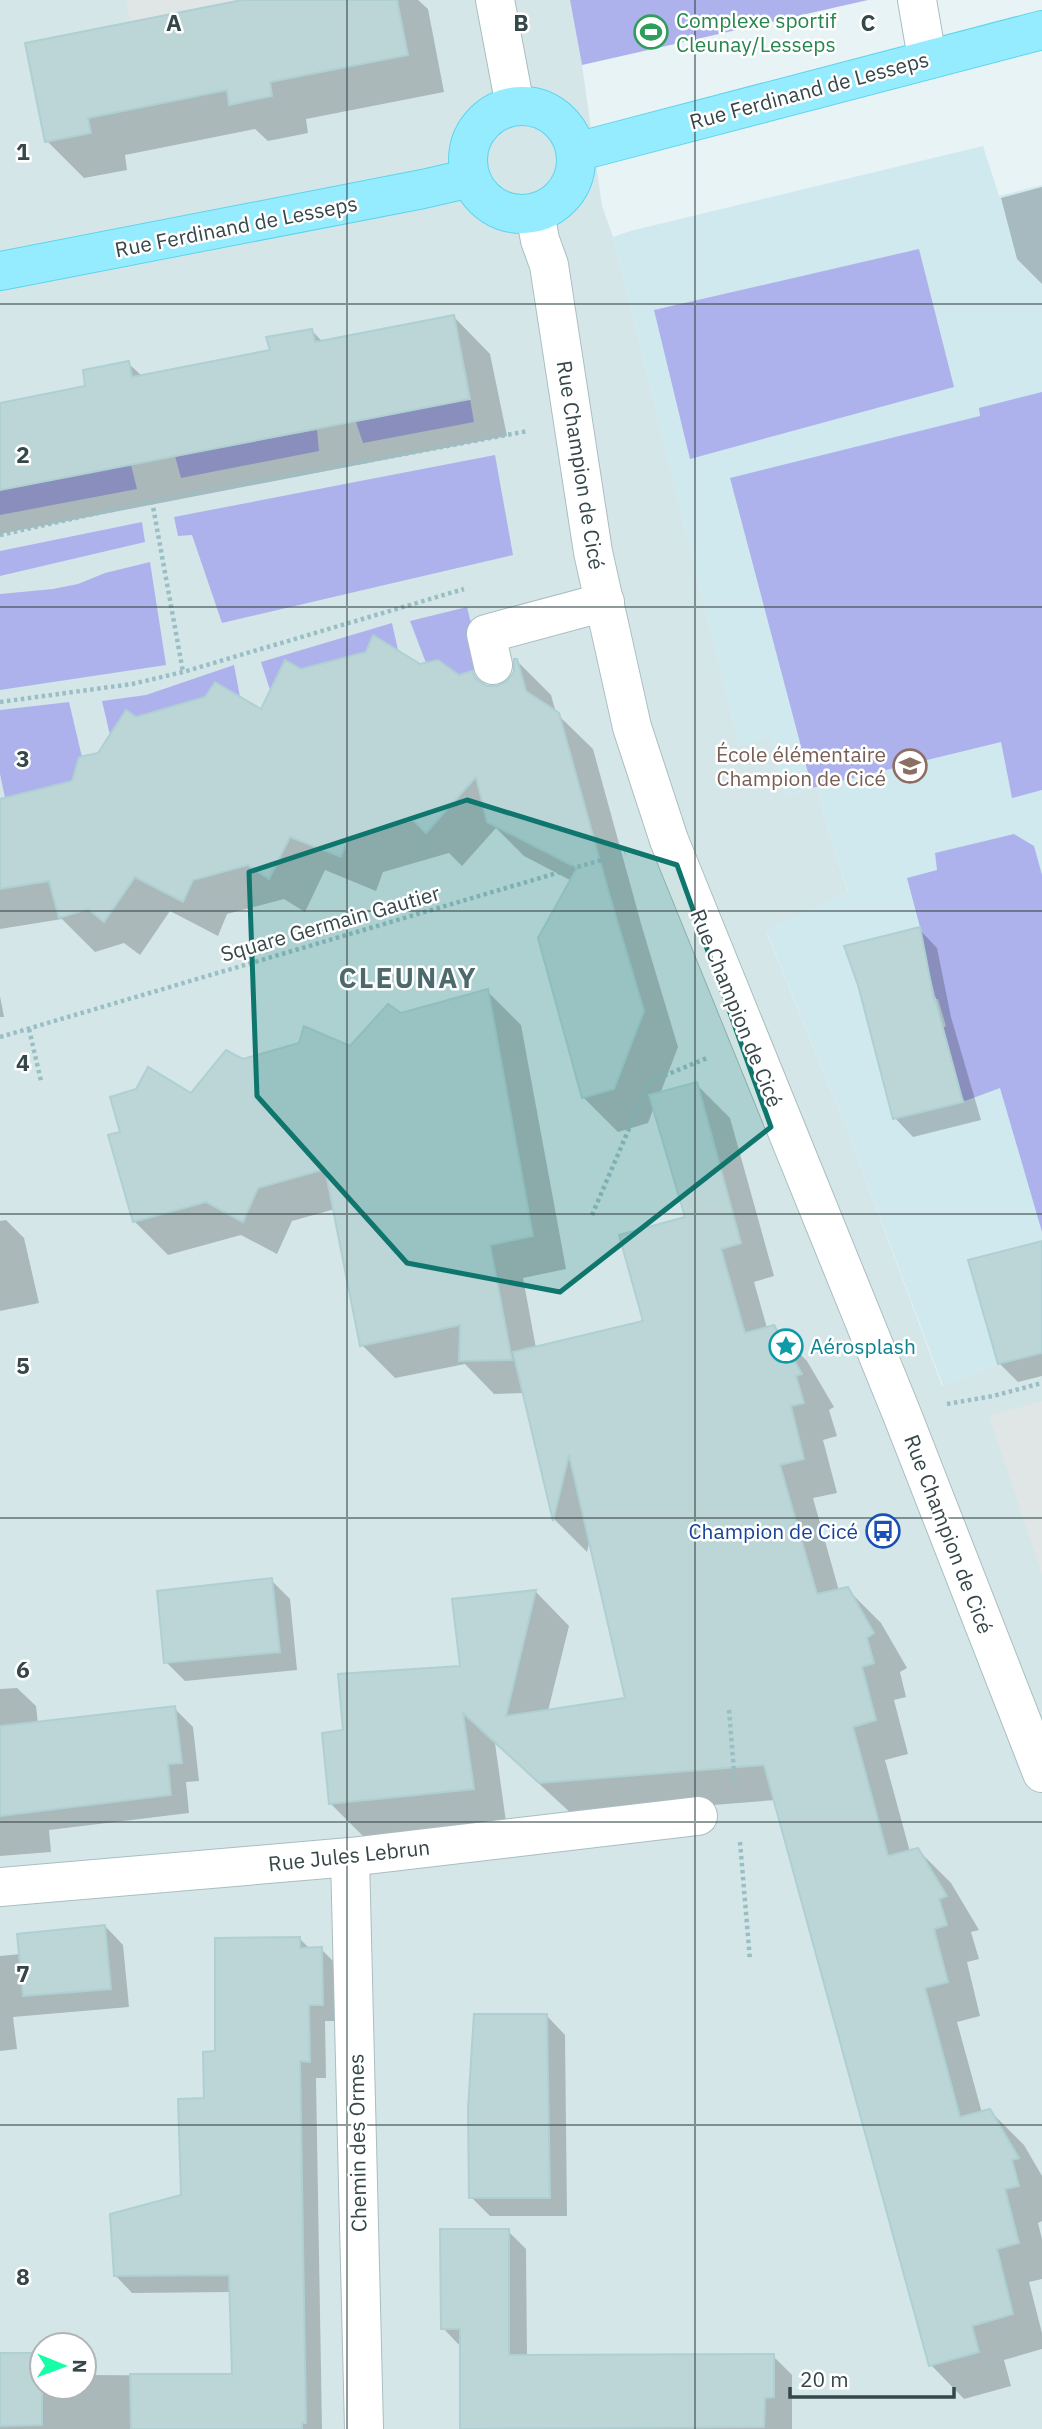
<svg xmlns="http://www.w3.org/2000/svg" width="1042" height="2429" font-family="'IBM Plex Sans',sans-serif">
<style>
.residential{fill:#d5e6e9;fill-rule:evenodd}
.education{fill:#d0e9ef}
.green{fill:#adb2ec}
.parking{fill:#e0e5e6}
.shadow{fill:#0003}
.building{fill:#bcd5d7;stroke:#aed0d3;stroke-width:2}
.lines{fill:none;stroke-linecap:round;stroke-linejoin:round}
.minor-casing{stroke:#a9bec1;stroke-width:40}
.major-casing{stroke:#5ed4ec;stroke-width:40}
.path{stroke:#99bfc4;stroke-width:4.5;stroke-dasharray:3.5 3.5;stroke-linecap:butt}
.minor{stroke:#fff;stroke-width:38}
.major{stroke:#96ecff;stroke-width:38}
.marked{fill:#0f766e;fill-opacity:0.2;stroke:#0f766e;stroke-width:5;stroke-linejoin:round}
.grid{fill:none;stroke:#364749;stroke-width:2;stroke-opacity:0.55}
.labels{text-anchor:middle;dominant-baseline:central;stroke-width:5;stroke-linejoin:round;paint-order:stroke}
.leisure-label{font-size:21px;fill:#27864d;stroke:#fff;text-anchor:start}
.street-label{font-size:21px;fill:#364749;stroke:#fff}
.education-label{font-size:21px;fill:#785e54;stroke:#fff;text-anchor:end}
.culture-label{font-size:21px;fill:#0d838f;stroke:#fff;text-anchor:start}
.transit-label{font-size:21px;fill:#164399;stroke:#fff;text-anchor:end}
.district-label{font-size:28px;font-weight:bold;letter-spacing:2px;fill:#4c6a6c;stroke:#fff}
.grid-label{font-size:23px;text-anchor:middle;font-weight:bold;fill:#364749;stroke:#fff;stroke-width:5;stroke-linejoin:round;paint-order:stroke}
</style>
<rect width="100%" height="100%" fill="#e7f3f5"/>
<path class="residential" d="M0,0H570L582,65L602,206L613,237L739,745L771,736L786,795L817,787L832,843L848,892L766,931L850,1137L942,1386L995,1365L1042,1353V2429H0ZM42,2345H84V2387H42Z"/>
<polygon class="education" points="983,146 999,196 1042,185 1042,1353 995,1365 943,1386 850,1137 766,930 848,891 832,843 817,787 786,795 771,737 739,746 613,237 630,231"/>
<g class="green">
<polygon points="570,0 868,0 582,65"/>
<polygon points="919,249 954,387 690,459 654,310"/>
<polygon points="1042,392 1042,790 1012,798 1001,742 812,788 730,478 980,416 979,408"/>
<polygon points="470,399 474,422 363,443 356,422"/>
<polygon points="317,430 319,451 181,478 175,456"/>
<polygon points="495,455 513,555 222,623 192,535 178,536 174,517"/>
<polygon points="131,465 137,489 0,515 0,490"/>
<polygon points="142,522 145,542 0,576 0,551"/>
<polygon points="150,562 166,665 0,690 0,594 53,589 78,584 105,573"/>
<polygon points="467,607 482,668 453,677 426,663 410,621"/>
<polygon points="392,623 398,650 373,636 366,652 301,669 285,660 270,690 261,662"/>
<polygon points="234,665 240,697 215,682 205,697 136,717 126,710 110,735 102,701 146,695"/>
<polygon points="69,702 82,757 76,780 5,798 0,774 0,710"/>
<polygon points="1014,834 1034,846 1042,875 1042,1232 1000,1088 965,1101 962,1098 943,1028 946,1026 938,999 936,999 919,932 920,927 907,878 937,870 935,853"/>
</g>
<g class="parking">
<polygon points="126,0 242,0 130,22"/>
<polygon points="1042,1401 1042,1574 989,1416"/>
</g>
<g class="shadow">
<polygon points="251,0 418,0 428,9 444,92 306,119 308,133 268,141 255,129 125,155 127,170 84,178 47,141"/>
<polygon points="1042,187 1042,284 1017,259 1001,198"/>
<polygon points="453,316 490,354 507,436 0,534 0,405 87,388 128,363 143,377 272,352 311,330 323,342"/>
<polygon points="517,661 551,695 556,713 593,749 642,927 678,1047 660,1094 696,1084 730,1118 774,1276 754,1282 767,1328 773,1327 807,1361 834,1407 829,1410 837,1436 823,1440 837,1493 813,1498 839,1591 847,1589 881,1623 907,1668 900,1672 906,1697 894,1700 908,1754 885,1760 910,1852 918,1850 951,1883 979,1930 971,1932 979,1959 967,1962 980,2016 957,2022 982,2113 990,2111 1024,2145 1042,2176 1042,2221 1038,2223 1042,2239 1042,2279 1029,2282 1042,2333 1042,2349 1004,2360 1011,2386 964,2399 931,2365 776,1800 574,1816 495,1743 506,1822 364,1837 331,1804 345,1731 462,1668 454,1601 536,1592 569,1626 548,1711 627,1699 590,1539 587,1552 555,1520 525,1393 494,1394 465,1364 395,1378 362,1345 335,1209 292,1221 277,1254 241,1235 168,1255 135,1222 122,1133 192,1095 242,1061 350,1048 401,1015 487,991 521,1025 566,1269 523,1278 536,1348 645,1323 687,1219 654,1107 648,1123 618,1132 583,1097 572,881 524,856 496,828 462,866 449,853 383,872 376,891 325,870 305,912 284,899 227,914 218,936 170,911 140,955 124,943 95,952 62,919 0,929 0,801 73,783 136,719 261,712 300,671 420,666 458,677 472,673 487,688 498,688 508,683 515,673"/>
<polygon points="919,929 937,948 951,1017 981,1120 913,1137 895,1118"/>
<polygon points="0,996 4,1017 0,1017"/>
<polygon points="6,1220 24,1238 39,1303 0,1311 0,1221"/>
<polygon points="1042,1243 1042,1376 1018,1382 1000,1364"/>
<polygon points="271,1580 290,1599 297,1670 185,1681 166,1662"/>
<polygon points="17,1688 36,1706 38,1724 174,1708 193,1727 199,1781 186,1782 189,1813 49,1830 51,1852 0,1856 0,1689"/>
<polygon points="105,1926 123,1945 129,2007 13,2017 17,2049 0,2051 0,1956 21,1954"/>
<polygon points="300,1939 310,1949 321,1949 338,1966 339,2021 325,2021 326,2078 316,2078 322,2429 0,2429 0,2355 42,2355 42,2387 84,2387 84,2375 234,2376 231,2292 132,2293 115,2275 183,2196 217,2053"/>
<polygon points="547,2016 565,2035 567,2216 490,2216 471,2197"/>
<polygon points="508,2231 526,2249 527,2357 773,2356 792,2375 792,2429 461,2429 461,2347 443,2328"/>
</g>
<g class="building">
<polygon points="242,0 397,0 408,55 270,82 272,96 229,105 227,90 88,118 91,133 45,142 25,43"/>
<polygon points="454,315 470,399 0,490 0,403 85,386 83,370 129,361 132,377 270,350 266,337 312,329 315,342"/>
<polygon points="373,635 420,664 438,660 459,675 472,671 477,680 487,686 497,686 507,681 514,672 514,659 517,659 526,691 559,713 608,890 644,1011 614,1089 582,1098 538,938 577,868 487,822 476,777 426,833 413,820 349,837 341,857 290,837 269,879 248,865 193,880 183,902 135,877 104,922 88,909 59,918 49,881 0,889 0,799 72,781 79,757 98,753 126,710 136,717 205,697 215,682 261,709 285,660 301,669 366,652"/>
<polygon points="920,927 934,1000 935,999 963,1102 893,1119 858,985 844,946"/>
<polygon points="488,989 533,1236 490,1245 512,1360 459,1361 460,1325 360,1346 325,1169 258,1188 243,1222 206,1202 133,1222 108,1135 120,1132 110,1097 136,1089 148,1067 191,1093 226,1050 243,1059 299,1043 304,1026 350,1046 388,1004 401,1013"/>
<polygon points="697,1082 741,1243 721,1249 745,1333 774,1325 802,1374 796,1376 804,1403 791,1406 804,1459 780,1465 817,1594 848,1587 874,1633 867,1638 874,1663 862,1667 876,1720 853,1727 888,1856 918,1848 947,1896 939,1899 947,1925 934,1929 948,1982 925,1988 960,2117 990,2109 1019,2158 1012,2160 1019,2186 1005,2189 1019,2243 997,2249 1013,2314 972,2326 979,2352 929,2366 764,1765 539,1783 463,1713 474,1789 329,1804 322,1733 343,1730 338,1674 460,1666 452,1599 536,1590 506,1716 625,1698 569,1455 553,1521 513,1352 643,1321 619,1235 685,1217 649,1095"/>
<polygon points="1042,1241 1042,1353 998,1364 968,1260"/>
<polygon points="272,1578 280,1652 164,1663 157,1591"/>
<polygon points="175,1706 182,1763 168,1764 171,1795 0,1816 0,1726"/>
<polygon points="105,1925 111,1989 23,1996 17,1934"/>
<polygon points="300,1937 300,1948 322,1947 323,2005 309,2005 310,2062 300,2061 306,2423 302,2423 302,2429 131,2429 130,2374 232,2374 229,2275 114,2276 110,2214 181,2195 178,2099 204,2098 203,2052 215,2051 215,1938"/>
<polygon points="474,2014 547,2014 550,2198 469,2198 468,2109"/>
<polygon points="440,2229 509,2229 509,2355 774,2354 774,2397 765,2398 764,2427 460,2429 460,2329 441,2329"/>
<polygon points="0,2353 42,2353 42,2425 0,2426"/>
</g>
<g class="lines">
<defs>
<g id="minor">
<polyline points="495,0 515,106"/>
<polyline points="917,0 927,58"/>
<polyline points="535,213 540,240 549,265 593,552 632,727 669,840 903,1417 1042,1773"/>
<polyline points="493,665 486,634 605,602"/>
<polyline points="350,1857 364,2429"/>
<polyline points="0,1887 350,1857 698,1816"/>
</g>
<g id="major">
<circle cx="522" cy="160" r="54"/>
<polyline points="576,152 1042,30"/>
<polyline points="0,271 423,189 471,178"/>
</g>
</defs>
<use href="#minor" class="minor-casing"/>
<use href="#major" class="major-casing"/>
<g class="path">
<polyline points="152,501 183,672"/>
<polyline points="0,535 152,501 528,431"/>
<polyline points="0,702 132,684 183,672 464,589"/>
<polyline points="29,1029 41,1081"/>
<polyline points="0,1037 625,853"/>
<polyline points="592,1215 649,1082 707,1058"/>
<polyline points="947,1404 993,1396 1042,1383"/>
<polyline points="729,1710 735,1784"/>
<polyline points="740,1842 750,1960"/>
</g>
<use href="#minor" class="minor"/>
<use href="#major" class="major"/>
</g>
<path class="marked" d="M467,800L677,865L771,1127L560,1292L407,1263L257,1096L249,872Z"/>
<path class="grid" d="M347,0V2429M695,0V2429M0,304H1042M0,607H1042M0,911H1042M0,1214H1042M0,1518H1042M0,1822H1042M0,2125H1042"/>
<defs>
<symbol id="stadium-ring" viewBox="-11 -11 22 22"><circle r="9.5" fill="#fff" stroke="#2e9e5b" stroke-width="1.5"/><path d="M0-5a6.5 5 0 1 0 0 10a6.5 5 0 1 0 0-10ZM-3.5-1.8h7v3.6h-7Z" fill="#2e9e5b"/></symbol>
<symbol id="school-ring" viewBox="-11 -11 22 22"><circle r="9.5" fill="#fff" stroke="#8d6e63" stroke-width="1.5"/><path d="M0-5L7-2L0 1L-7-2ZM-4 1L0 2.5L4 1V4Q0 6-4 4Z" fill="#8d6e63"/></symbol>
<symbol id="sight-ring" viewBox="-11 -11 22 22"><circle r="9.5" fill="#fff" stroke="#0f9aa8" stroke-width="1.5"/><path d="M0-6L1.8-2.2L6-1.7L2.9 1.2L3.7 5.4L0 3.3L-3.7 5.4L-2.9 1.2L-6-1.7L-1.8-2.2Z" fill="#0f9aa8"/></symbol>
<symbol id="bus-ring" viewBox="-11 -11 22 22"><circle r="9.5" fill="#fff" stroke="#1a4fb4" stroke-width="1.5"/><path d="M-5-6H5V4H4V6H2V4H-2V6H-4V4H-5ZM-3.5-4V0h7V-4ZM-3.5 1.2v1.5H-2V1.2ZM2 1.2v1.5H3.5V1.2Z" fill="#1a4fb4"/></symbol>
</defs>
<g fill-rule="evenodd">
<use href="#stadium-ring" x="632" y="13" width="38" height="38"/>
<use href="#school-ring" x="891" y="747" width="38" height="38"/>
<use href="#sight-ring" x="767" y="1327" width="38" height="38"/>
<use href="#bus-ring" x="864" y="1512" width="38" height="38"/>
</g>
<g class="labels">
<g class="leisure-label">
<text x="676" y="20">Complexe sportif<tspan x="676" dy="24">Cleunay/Lesseps</tspan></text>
</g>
<g class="street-label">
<text transform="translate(809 90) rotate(-15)">Rue Ferdinand de Lesseps</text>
<text transform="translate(236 226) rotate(-11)">Rue Ferdinand de Lesseps</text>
<text transform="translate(581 465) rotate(81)">Rue Champion de Cicé</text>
<text transform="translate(330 923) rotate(-16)">Square Germain Gautier</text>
<text transform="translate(737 1008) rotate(68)">Rue Champion de Cicé</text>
<text transform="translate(949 1534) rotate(69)">Rue Champion de Cicé</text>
<text transform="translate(349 1855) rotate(-6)">Rue Jules Lebrun</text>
<text transform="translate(357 2143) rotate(-91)">Chemin des Ormes</text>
</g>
<g class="education-label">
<text x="886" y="754">École élémentaire<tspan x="886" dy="24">Champion de Cicé</tspan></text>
</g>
<g class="culture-label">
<text x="810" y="1346">Aérosplash</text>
</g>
<g class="transit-label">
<text x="858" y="1531">Champion de Cicé</text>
</g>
<g class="district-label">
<text x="408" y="977">CLEUNAY</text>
</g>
</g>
<g class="grid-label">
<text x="174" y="31">A</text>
<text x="521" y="31">B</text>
<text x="868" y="31">C</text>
<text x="23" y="160">1</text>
<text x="23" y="463">2</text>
<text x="23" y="767">3</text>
<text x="23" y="1071">4</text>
<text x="23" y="1374">5</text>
<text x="23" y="1678">6</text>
<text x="23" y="1982">7</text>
<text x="23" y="2285">8</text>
</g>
<g transform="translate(63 2366) rotate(91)"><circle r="33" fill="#ffffff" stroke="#afb5b6" stroke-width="2"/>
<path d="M0-5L12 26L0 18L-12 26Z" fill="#14ffa6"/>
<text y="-10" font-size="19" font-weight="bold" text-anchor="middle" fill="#364749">N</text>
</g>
<path d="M790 2387v10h164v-10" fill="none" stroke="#364749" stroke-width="3.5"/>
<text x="800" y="2387" font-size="21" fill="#364749" stroke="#ffffff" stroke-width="5" paint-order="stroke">20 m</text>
</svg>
